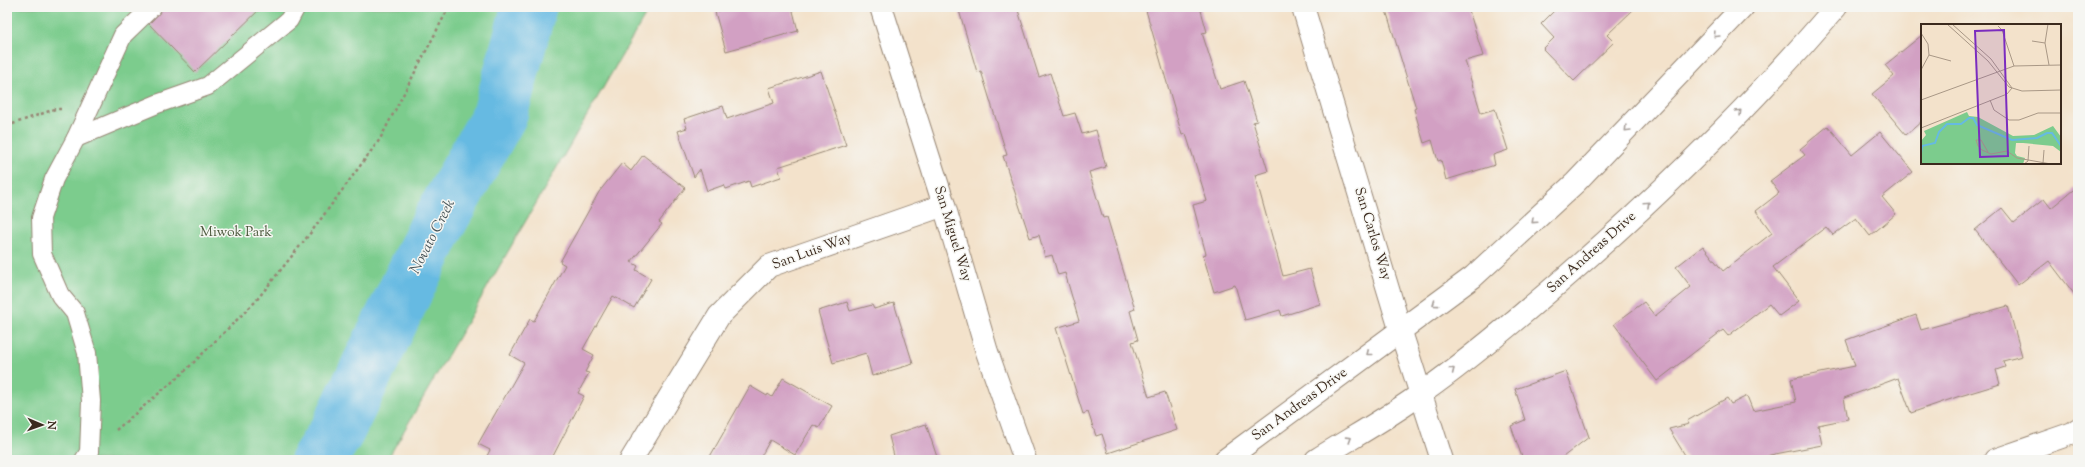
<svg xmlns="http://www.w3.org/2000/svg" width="2085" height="467" font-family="'Sorts Mill Goudy',serif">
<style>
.green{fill:#7ccc8d;stroke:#5c7b56}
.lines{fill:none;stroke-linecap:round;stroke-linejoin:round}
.river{stroke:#66bae2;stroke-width:55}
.building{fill:#d2a0c3}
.service-casing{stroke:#978674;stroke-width:20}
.minor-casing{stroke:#978674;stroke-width:24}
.path{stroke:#978674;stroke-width:2.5;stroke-dasharray:3 3;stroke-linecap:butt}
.service{stroke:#fff;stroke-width:18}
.minor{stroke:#fff;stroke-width:22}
.oneway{stroke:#a79f9a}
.labels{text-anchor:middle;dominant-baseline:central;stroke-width:3;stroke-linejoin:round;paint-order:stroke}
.park-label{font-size:14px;fill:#4e5b3f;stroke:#f6f6f2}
.street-label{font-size:14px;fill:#3b2a1e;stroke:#f6f6f2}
.water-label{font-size:15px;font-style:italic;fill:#485559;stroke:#f6f6f2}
.inset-river{fill:none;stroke:#66bae2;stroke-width:2}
.inset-road{fill:none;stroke:#a99886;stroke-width:1}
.view{fill:#7b2cbf;fill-opacity:0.15;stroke:#7b2cbf;stroke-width:2}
.inset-edge{fill:none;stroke:#3b2a1e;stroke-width:2}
</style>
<rect width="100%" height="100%" fill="#f6f6f2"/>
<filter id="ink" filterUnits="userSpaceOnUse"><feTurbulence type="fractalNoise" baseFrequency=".025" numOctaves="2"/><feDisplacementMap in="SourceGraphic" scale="8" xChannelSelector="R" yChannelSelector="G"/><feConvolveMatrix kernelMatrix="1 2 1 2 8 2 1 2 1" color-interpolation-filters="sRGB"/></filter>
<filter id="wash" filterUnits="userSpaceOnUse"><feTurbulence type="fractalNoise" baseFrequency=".012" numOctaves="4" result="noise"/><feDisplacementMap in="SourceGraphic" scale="16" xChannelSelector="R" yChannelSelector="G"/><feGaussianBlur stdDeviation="0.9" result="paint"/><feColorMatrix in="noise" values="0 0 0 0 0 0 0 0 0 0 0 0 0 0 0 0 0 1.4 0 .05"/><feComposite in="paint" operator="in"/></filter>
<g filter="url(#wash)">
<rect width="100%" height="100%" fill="#f3e2cb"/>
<polygon class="green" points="7,7 650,7 387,460 7,460"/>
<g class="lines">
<polyline class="river" points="318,460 337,431 438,224 500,114 529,7"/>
</g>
<g id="blocks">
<g class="building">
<polygon points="164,7 262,7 195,72 149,24"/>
<polygon points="733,7 792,7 798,31 726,51 715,12"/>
<polygon points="958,7 1017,7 1039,77 1050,73 1064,116 1075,113 1082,134 1096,130 1106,167 1089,172 1103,218 1107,217 1135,309 1130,311 1138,340 1132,342 1149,397 1165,392 1177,430 1108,453 1102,434 1096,436 1088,412 1083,414 1056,328 1079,321 1065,273 1058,275 1052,255 1045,257 1039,235 1030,238 1003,156 1007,155 981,71 977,72"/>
<polygon points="1145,7 1200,7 1207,32 1202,33 1220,89 1244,81 1257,121 1253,122 1268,171 1255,175 1283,276 1310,269 1320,304 1282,316 1280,310 1245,320 1235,285 1214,292 1203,255 1206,254 1193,205 1207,201 1186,134 1182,135"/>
<polygon points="1385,7 1468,7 1483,56 1465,61 1481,113 1495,109 1508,150 1493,155 1495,165 1446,180 1441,160 1438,161 1432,140 1424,143 1414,109 1416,108"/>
<polygon points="1558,7 1636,7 1607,35 1614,42 1574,81 1543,49 1554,38 1541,24"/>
<polygon points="1922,35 1922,121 1906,135 1872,94 1894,76 1885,65"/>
<polygon points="821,71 846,145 778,167 781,177 751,187 749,181 726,189 724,185 707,191 700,169 694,177 678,131 687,128 684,119 723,106 727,119 774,103 769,88"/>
<polygon points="1828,126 1852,155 1880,132 1913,172 1882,197 1896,214 1870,236 1856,218 1833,235 1826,227 1773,267 1799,301 1779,316 1769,304 1728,336 1723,330 1657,381 1614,324 1644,302 1655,316 1691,287 1676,267 1703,246 1723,271 1772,233 1756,211 1779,193 1770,181 1805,155 1800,149"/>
<polygon points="643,155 685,188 659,222 662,224 631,262 638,266 636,270 651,279 634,308 613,296 583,349 594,355 585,372 589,373 578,393 584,396 551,460 485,460 490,450 478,444 524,363 510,355 530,319 534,321 565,265 560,262 599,192 622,163 631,171"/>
<polygon points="2078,186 2078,299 2049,261 2018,285 1975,230 2002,208 2014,223 2044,199 2051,208"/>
<polygon points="847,302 850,311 872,305 874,309 894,303 913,364 872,376 866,353 833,363 818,311"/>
<polygon points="2008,306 2022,356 2003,361 2005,367 1996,370 2000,384 1957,397 1911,413 1898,378 1844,398 1848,419 1818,425 1822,445 1770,455 1761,460 1688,460 1669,429 1689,424 1687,421 1727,398 1731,404 1747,396 1753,411 1796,402 1791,379 1855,366 1846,340 1916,315 1921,330"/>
<polygon points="1566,371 1589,437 1559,460 1523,460 1511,426 1525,420 1515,389"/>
<polygon points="783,378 832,406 819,428 813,425 795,455 770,440 759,460 708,460 750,386 767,396 768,394 772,397"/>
<polygon points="926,424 938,460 895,460 889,436"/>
</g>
</g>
</g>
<g filter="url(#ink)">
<use href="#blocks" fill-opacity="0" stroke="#978674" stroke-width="1"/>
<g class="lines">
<defs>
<g id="service">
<polyline points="76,138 157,104 208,86 289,20 296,7"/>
<polyline points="84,460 89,452 91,401 87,353 75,313 60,295 42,254 41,218 54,179 76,138 123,35 152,7"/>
</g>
<g id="minor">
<polyline points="881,7 944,205 987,352 1025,460"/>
<polyline points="1303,7 1400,329 1442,460"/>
<polyline points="631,460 719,316 769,266 944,205"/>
<polyline points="1225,460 1473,277 1575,183 1743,7"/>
<path d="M1316,460C1351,438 1388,418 1422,393C1473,357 1521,316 1568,275C1663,192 1754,103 1836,7"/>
<polyline points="1995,460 2073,433 2078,429"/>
</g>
</defs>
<use href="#service" class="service-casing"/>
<use href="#minor" class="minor-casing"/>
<g class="path">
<polyline points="7,126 55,109 61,109"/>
<polyline points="116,430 185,371 255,302 312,231 380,139 449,7"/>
</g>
<use href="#service" class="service"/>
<use href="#minor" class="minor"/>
</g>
<defs><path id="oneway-chevron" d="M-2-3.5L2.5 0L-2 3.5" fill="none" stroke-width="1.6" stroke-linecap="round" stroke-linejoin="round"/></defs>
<g class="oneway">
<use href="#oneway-chevron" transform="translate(1716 35) rotate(134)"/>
<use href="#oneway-chevron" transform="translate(1739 112) rotate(-45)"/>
<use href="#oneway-chevron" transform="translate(1627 129) rotate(134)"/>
<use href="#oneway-chevron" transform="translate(1647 204) rotate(-43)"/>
<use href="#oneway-chevron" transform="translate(1534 221) rotate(138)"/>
<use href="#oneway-chevron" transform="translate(1435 304) rotate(144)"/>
<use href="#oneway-chevron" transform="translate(1369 353) rotate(142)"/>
<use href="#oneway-chevron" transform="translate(1452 370) rotate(-38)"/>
<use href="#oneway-chevron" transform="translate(1349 439) rotate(-32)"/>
</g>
</g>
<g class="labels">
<g class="park-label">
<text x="236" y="233">Miwok Park</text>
</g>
<g class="street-label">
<text transform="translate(952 234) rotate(73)">San Miguel Way</text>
<text transform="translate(1372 234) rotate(73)">San Carlos Way</text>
<text transform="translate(812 252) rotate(-20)">San Luis Way</text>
<text transform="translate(1592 253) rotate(-42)">San Andreas Drive</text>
<text transform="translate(1300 405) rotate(-36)">San Andreas Drive</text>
</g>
<g class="water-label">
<text transform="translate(433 237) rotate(-63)">Novato Creek</text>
</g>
</g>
<g transform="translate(1921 24)">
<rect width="140" height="140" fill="#f3e2cb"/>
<path d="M46,88L48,92L57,93L92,112L113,111L132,102L140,113V128L132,122L102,119H95L94,129L96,132L104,134L102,140H0V117L5,111L3,107Z" fill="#7ccc8d"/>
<path class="inset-river" d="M0,129L1,122L14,119L18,108L26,100H40L48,94H52L56,101L91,116L116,114L126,109H131L140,122"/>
<path class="inset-road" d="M26,0L67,37L88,63L101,67L140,66M31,0L70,35L91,64M127,0L124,19L128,41M77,2L81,6L93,42M0,9L7,20L8,31L0,46M111,17L124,19M8,31L30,37M0,76L93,42L140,41M69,76L73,86L88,96H98L117,89H140M0,104L86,70L91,64M67,128L60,116H55L57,122L61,126L70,130L86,127L96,134L130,140M122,139L123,126M103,140L107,137L108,122"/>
<path class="view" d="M83,6L87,132L59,133L54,7Z"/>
<rect width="140" height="140" class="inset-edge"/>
</g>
<rect width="2085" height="467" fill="none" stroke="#f6f6f2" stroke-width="24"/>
<g transform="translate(42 425) rotate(92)" stroke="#f6f6f2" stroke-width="3" paint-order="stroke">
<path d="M0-3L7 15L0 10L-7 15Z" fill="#3b2a1e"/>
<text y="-6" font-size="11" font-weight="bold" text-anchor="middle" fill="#3b2a1e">N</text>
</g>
</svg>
